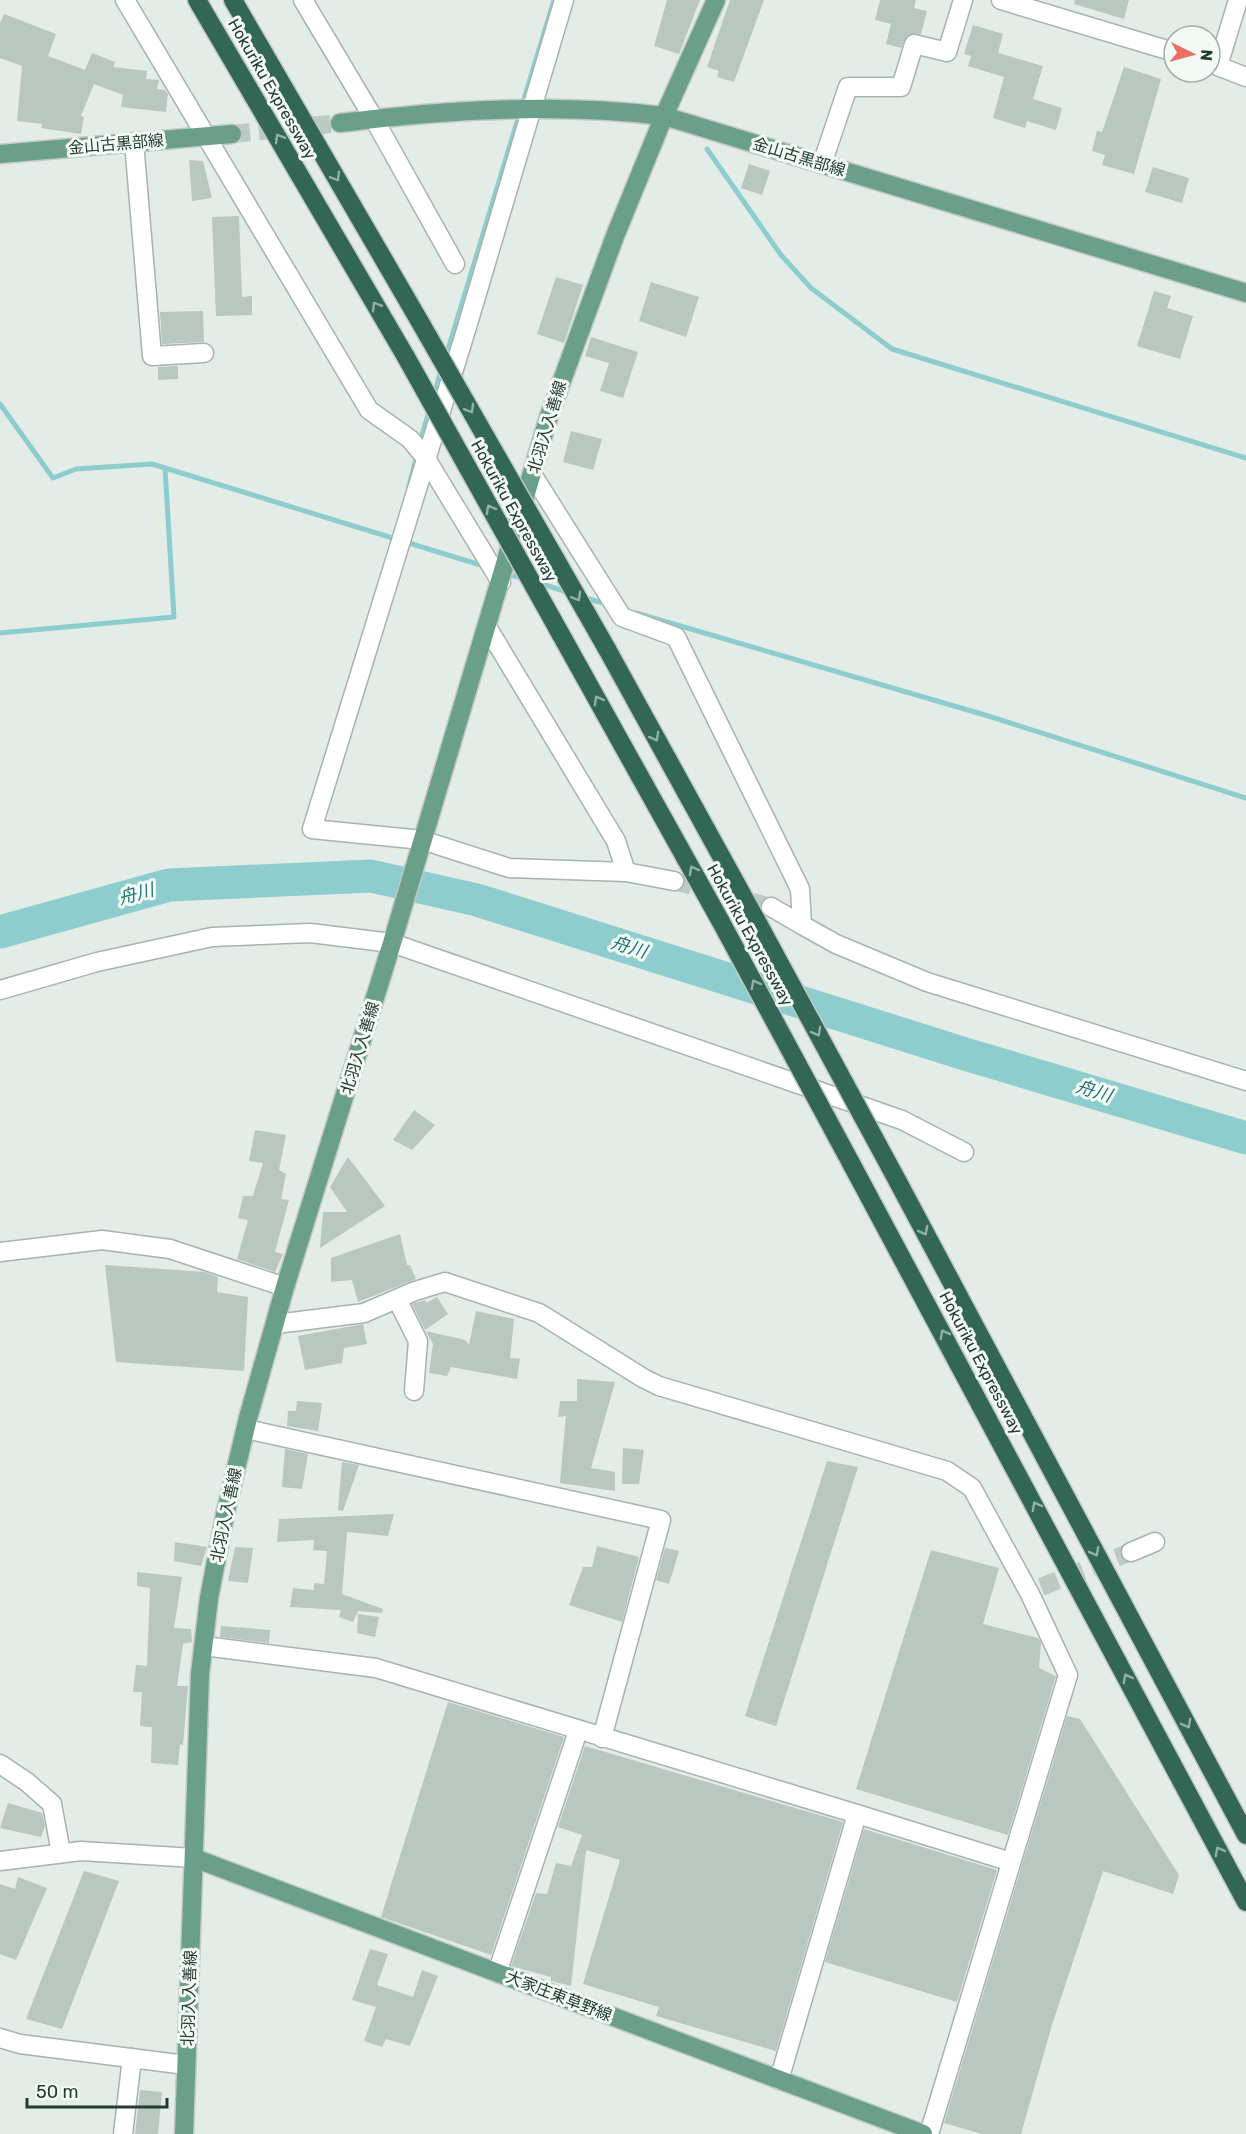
<svg xmlns="http://www.w3.org/2000/svg" width="1246" height="2134" font-family="Rubik,'Noto Sans JP',sans-serif">
<style>
.lines{fill:none;stroke-linecap:round;stroke-linejoin:round}
.stream{stroke:#8ecdce;stroke-width:5}
.river{stroke:#8ecdce;stroke-width:33}
.building{fill:#b8c7bf}
.minor-tunnel{stroke:#bdc9c3;stroke-width:18;stroke-dasharray:18 9;stroke-linecap:butt}
.major-tunnel{stroke:#bdc9c3;stroke-width:18;stroke-dasharray:18 9;stroke-linecap:butt}
.minor-casing{stroke:#a6b4ad;stroke-width:21}
.major-casing{stroke:#c1c8c6;stroke-width:21}
.highway-casing{stroke:#c1c8c6;stroke-width:21}
.minor{stroke:#fff;stroke-width:18}
.major{stroke:#6a9f8a;stroke-width:18}
.highway{stroke:#316754;stroke-width:18}
.highway-bridge-casing{stroke:#c1c8c6;stroke-width:21;stroke-linecap:butt}
.highway-bridge{stroke:#316754;stroke-width:18}
.oneway{stroke:#92b0a4}
.labels{text-anchor:middle;dominant-baseline:central;stroke-width:6;stroke-linejoin:round;paint-order:stroke}
.street-label{font-size:16px;fill:#233c32;stroke:#f3f9f5}
.water-label{font-size:18px;font-style:italic;fill:#207376;stroke:#f3f9f5}
</style>
<rect width="100%" height="100%" fill="#e3ece7"/>
<g class="lines">
<g class="stream">
<polyline points="707,149 781,255 811,288 892,349 1246,458"/>
<polyline points="446,356 554,0"/>
<polyline points="434,396 441,370"/>
<polyline points="0,404 53,478 76,469 152,464 487,567"/>
<polyline points="419,445 430,408"/>
<polyline points="409,486 417,454"/>
<polyline points="504,573 524,579"/>
<polyline points="539,583 570,593"/>
<polyline points="582,597 607,604"/>
<polyline points="636,613 985,715 1246,798"/>
<polyline points="0,633 174,617 165,468"/>
</g>
<polyline class="river" points="0,932 169,885 371,876 477,900 965,1054 1246,1138"/>
</g>
<g class="building">
<polygon points="667,0 700,0 679,54 654,46"/>
<polygon points="730,0 764,0 734,82 717,77 719,71 707,67"/>
<polygon points="880,0 916,0 914,8 927,11 921,34 907,36 901,48 886,44 891,24 875,20"/>
<polygon points="1075,0 1129,0 1124,19 1074,4"/>
<polygon points="4,14 56,34 48,56 85,70 92,53 115,62 113,67 147,71 146,79 159,80 157,89 165,90 168,94 166,112 121,107 123,95 94,84 81,116 84,117 81,134 41,128 42,124 17,121 22,66 0,58 0,23"/>
<polygon points="973,25 1003,34 998,53 1043,66 1033,99 1062,108 1056,130 1027,121 1025,128 993,118 1004,77 968,66 971,56 964,54"/>
<polygon points="1124,67 1161,79 1134,174 1102,165 1105,155 1092,151 1097,131 1102,132"/>
<polygon points="189,160 203,161 212,198 192,201"/>
<polygon points="749,164 770,171 762,195 741,188"/>
<polygon points="1153,167 1189,178 1182,203 1145,192"/>
<polygon points="239,216 242,297 252,296 252,315 216,316 212,217"/>
<polygon points="556,277 583,285 564,343 537,334"/>
<polygon points="651,282 699,297 686,337 639,321"/>
<polygon points="1154,291 1171,296 1167,308 1193,316 1180,359 1137,346"/>
<polygon points="203,311 204,342 162,344 160,312"/>
<polygon points="591,337 638,352 623,398 600,391 609,363 585,356"/>
<polygon points="178,366 178,379 158,380 158,367"/>
<polygon points="571,431 602,439 593,470 563,462"/>
<polygon points="414,1110 435,1125 412,1150 393,1140"/>
<polygon points="255,1130 286,1135 279,1170 286,1174 281,1199 289,1200 275,1252 283,1254 275,1272 237,1259 248,1220 238,1218 243,1196 253,1196 263,1163 249,1161"/>
<polygon points="348,1157 385,1206 320,1248 323,1212 347,1212 330,1187"/>
<polygon points="400,1234 407,1265 410,1265 416,1279 358,1302 352,1280 331,1282 331,1258"/>
<polygon points="105,1265 205,1272 218,1277 217,1292 248,1297 244,1371 116,1362"/>
<polygon points="437,1297 448,1314 425,1330 412,1304 425,1300 426,1303"/>
<polygon points="476,1311 514,1319 510,1358 520,1359 517,1379 451,1367 447,1376 429,1373 433,1344 426,1331 465,1340 469,1345"/>
<polygon points="363,1324 367,1344 344,1348 342,1363 305,1370 298,1336"/>
<polygon points="577,1379 615,1382 591,1468 615,1472 615,1491 560,1483 566,1416 558,1417 560,1401 577,1401"/>
<polygon points="297,1401 322,1403 318,1431 287,1426 288,1411 296,1411"/>
<polygon points="623,1448 644,1450 639,1484 622,1484"/>
<polygon points="285,1449 308,1454 302,1489 282,1487"/>
<polygon points="827,1461 858,1467 776,1726 745,1716"/>
<polygon points="342,1462 359,1465 343,1511 338,1510"/>
<polygon points="394,1514 388,1536 347,1532 342,1594 383,1609 382,1613 358,1611 353,1622 339,1617 341,1610 290,1607 293,1588 314,1590 314,1583 324,1584 327,1551 313,1550 314,1540 277,1542 279,1519"/>
<polygon points="175,1542 207,1547 201,1566 174,1561"/>
<polygon points="597,1546 639,1557 622,1622 569,1605 583,1567 592,1567"/>
<polygon points="235,1547 253,1548 248,1583 228,1581"/>
<polygon points="665,1548 679,1551 669,1584 656,1580"/>
<polygon points="931,1550 999,1568 983,1624 1038,1638 1041,1643 1039,1668 1056,1676 1008,1835 856,1789"/>
<polygon points="137,1572 182,1577 174,1628 191,1629 192,1642 183,1644 177,1686 188,1686 183,1745 180,1744 178,1765 151,1763 152,1727 140,1726 142,1692 133,1692 136,1665 147,1666 150,1588 137,1586"/>
<polygon points="358,1614 379,1617 375,1637 357,1633"/>
<polygon points="221,1626 270,1630 269,1643 220,1637"/>
<polygon points="448,1702 564,1737 491,1955 381,1917"/>
<polygon points="1067,1716 1080,1719 1179,1875 1173,1894 1103,1871 1052,2025 1021,2134 982,2134 944,2123"/>
<polygon points="585,1746 843,1822 776,2051 656,2016 659,2007 583,1984 620,1860 586,1850 571,1986 551,1981 551,1977 511,1966 536,1893 547,1894 556,1863 571,1866 582,1835 558,1827"/>
<polygon points="8,1803 42,1813 45,1826 41,1837 0,1828"/>
<polygon points="864,1829 997,1870 957,2002 825,1962"/>
<polygon points="84,1871 119,1881 62,2029 26,2019"/>
<polygon points="18,1877 47,1888 16,1960 0,1954 0,1884 15,1889"/>
<polygon points="370,1949 388,1954 377,1985 413,1997 422,1970 438,1976 410,2046 386,2039 382,2047 364,2041 376,2007 352,2000"/>
<polygon points="140,2090 162,2092 158,2134 135,2134"/>
</g>
<g class="lines">
<g class="minor-tunnel">
<polyline points="674,881 771,907"/>
<polyline points="1041,1587 1131,1552"/>
</g>
<polyline class="major-tunnel" points="232,134 340,123"/>
<defs>
<g id="minor">
<polyline points="125,0 369,410 410,439 425,457 501,582"/>
<polyline points="303,0 374,119 455,264"/>
<polyline points="564,0 467,327 312,829 422,840 509,868 626,872 674,881"/>
<polyline points="1001,0 1174,52"/>
<polyline points="1210,63 1246,77"/>
<polyline points="1218,66 1238,0"/>
<polyline points="134,142 152,356 204,353"/>
<polyline points="822,164 848,87 901,87 914,44 947,52 963,0"/>
<polyline points="532,474 622,617 676,637 800,889 802,925 771,907"/>
<polyline points="487,627 616,841 626,872"/>
<polyline points="802,925 836,944 927,982 1246,1081"/>
<polyline points="0,990 97,962 212,937 310,933 392,943 902,1120 964,1152"/>
<polyline points="0,1252 102,1240 170,1249 285,1287"/>
<polyline points="397,1299 418,1341 414,1391"/>
<polyline points="276,1324 364,1313 415,1291 445,1282 539,1313 643,1378 659,1386 947,1471 972,1488 1030,1594 1068,1675 929,2134"/>
<polyline points="246,1429 661,1520 602,1738"/>
<polyline points="1131,1552 1155,1542"/>
<polyline points="204,1646 376,1668 857,1814"/>
<polyline points="0,1764 27,1782 52,1804 61,1853"/>
<polyline points="0,1861 81,1851 194,1858"/>
<polyline points="497,1973 578,1731"/>
<polyline points="0,2038 20,2044 186,2065"/>
<polyline points="779,2080 857,1814 1011,1862"/>
<polyline points="123,2134 132,2058"/>
</g>
<g id="major">
<path d="M340,123C448,109 556,103 664,116L1246,293"/>
<polyline points="0,154 232,134"/>
<polyline points="194,1858 923,2134"/>
<polyline points="184,2134 200,1674 209,1598 225,1515 248,1418 285,1287 392,943 549,416 615,236 664,116 716,0"/>
</g>
<g id="highway">
<polyline points="197,0 406,357"/>
<polyline points="233,0 420,322"/>
<polyline points="560,633 721,922"/>
<polyline points="607,649 759,925"/>
<polyline points="852,1165 1246,1902"/>
<polyline points="897,1180 1246,1835"/>
</g>
</defs>
<use href="#minor" class="minor-casing"/>
<use href="#major" class="major-casing"/>
<use href="#highway" class="highway-casing"/>
<use href="#minor" class="minor"/>
<use href="#major" class="major"/>
<use href="#highway" class="highway"/>
<defs>
<g id="highway-bridge">
<polyline points="420,322 607,649"/>
<polyline points="406,357 560,633"/>
<polyline points="721,922 852,1165"/>
<polyline points="759,925 897,1180"/>
</g>
</defs>
<use href="#highway-bridge" class="highway-bridge-casing"/>
<use href="#highway-bridge" class="highway-bridge"/>
</g>
<defs><path id="oneway-chevron" d="M-2-3.5L2.5 0L-2 3.5" fill="none" stroke-width="1.6" stroke-linecap="round" stroke-linejoin="round" transform="scale(1.5)"/></defs>
<g class="oneway">
<use href="#oneway-chevron" transform="translate(279 138) rotate(-120)"/>
<use href="#oneway-chevron" transform="translate(336 177) rotate(60)"/>
<use href="#oneway-chevron" transform="translate(376 306) rotate(-120)"/>
<use href="#oneway-chevron" transform="translate(470 409) rotate(60)"/>
<use href="#oneway-chevron" transform="translate(490 509) rotate(-119)"/>
<use href="#oneway-chevron" transform="translate(577 597) rotate(60)"/>
<use href="#oneway-chevron" transform="translate(598 700) rotate(-119)"/>
<use href="#oneway-chevron" transform="translate(655 737) rotate(61)"/>
<use href="#oneway-chevron" transform="translate(693 870) rotate(-119)"/>
<use href="#oneway-chevron" transform="translate(755 984) rotate(-118)"/>
<use href="#oneway-chevron" transform="translate(817 1032) rotate(61)"/>
<use href="#oneway-chevron" transform="translate(924 1231) rotate(62)"/>
<use href="#oneway-chevron" transform="translate(944 1334) rotate(-118)"/>
<use href="#oneway-chevron" transform="translate(1036 1506) rotate(-118)"/>
<use href="#oneway-chevron" transform="translate(1095 1552) rotate(62)"/>
<use href="#oneway-chevron" transform="translate(1127 1678) rotate(-118)"/>
<use href="#oneway-chevron" transform="translate(1187 1724) rotate(62)"/>
<use href="#oneway-chevron" transform="translate(1219 1851) rotate(-118)"/>
</g>
<g class="labels">
<g class="street-label">
<text transform="translate(272 89) rotate(60)">Hokuriku Expressway</text>
<text transform="translate(116 144) rotate(-5)">金山古黒部線</text>
<text transform="translate(799 157) rotate(17)">金山古黒部線</text>
<text transform="translate(547 427) rotate(-73)">北羽入入善線</text>
<text transform="translate(514 511) rotate(61)">Hokuriku Expressway</text>
<text transform="translate(750 935) rotate(61)">Hokuriku Expressway</text>
<text transform="translate(360 1048) rotate(-73)">北羽入入善線</text>
<text transform="translate(981 1363) rotate(62)">Hokuriku Expressway</text>
<text transform="translate(226 1515) rotate(-78)">北羽入入善線</text>
<text transform="translate(559 1996) rotate(21)">大家庄東草野線</text>
<text transform="translate(189 1998) rotate(-88)">北羽入入善線</text>
</g>
<g class="water-label">
<text transform="translate(136 894) rotate(-15)">舟川</text>
<text transform="translate(629 947) rotate(17)">舟川</text>
<text transform="translate(1094 1091) rotate(17)">舟川</text>
</g>
</g>
<g transform="translate(1192 54) rotate(95)"><circle r="28" fill="#f3f9f5" stroke="#a0ada7" stroke-width="1.5"/>
<path d="M0-4.5L10 22L0 15L-10 22Z" fill="#eb7062"/>
<text y="-9" font-size="16" font-weight="bold" text-anchor="middle" fill="#233c32">N</text>
</g>
<path d="M27 2098v9h140v-9" fill="none" stroke="#233c32" stroke-width="3"/>
<text x="36" y="2098" font-size="18" fill="#233c32" stroke="#f3f9f5" stroke-width="4.5" paint-order="stroke">50 m</text>
</svg>
